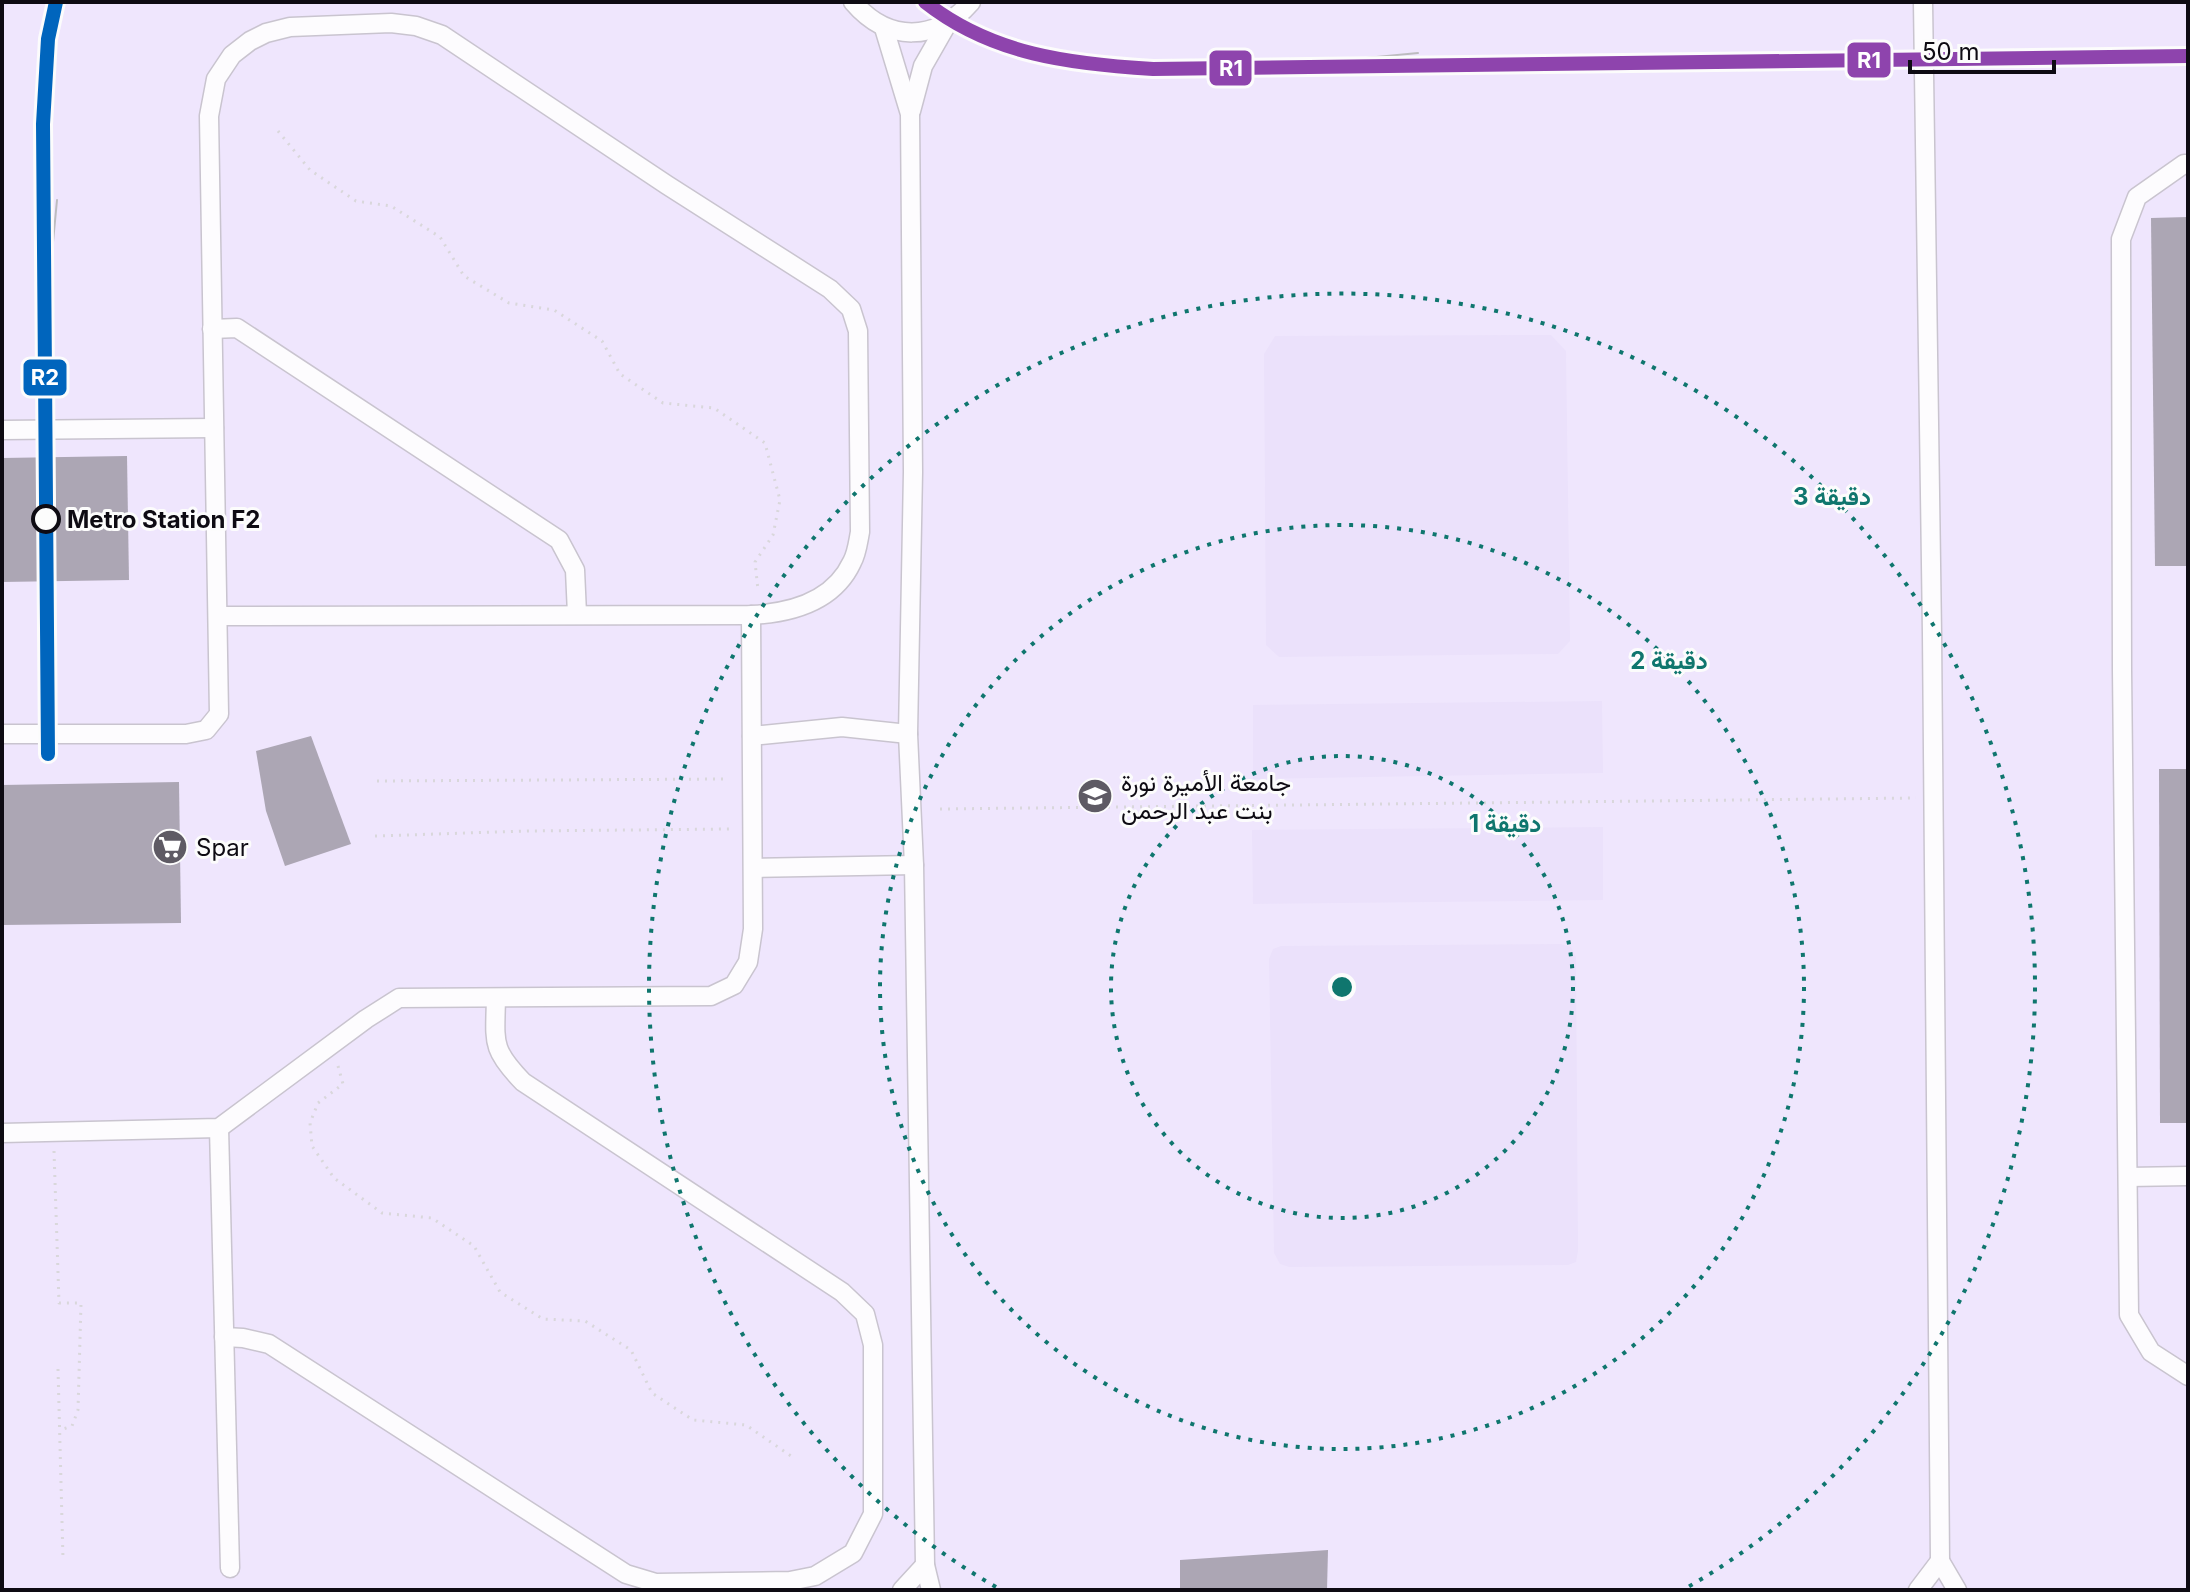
<svg xmlns="http://www.w3.org/2000/svg" width="2190" height="1592" font-family="Inter,Vazirmatn,sans-serif">
<style>
.built{fill:#efe6fd}
.green{fill:#ebe1fb}
.building{fill:#aca6b4}
.lines{fill:none;stroke-linecap:round;stroke-linejoin:round}
.minor-casing{stroke:#c9c4cf;stroke-width:21}
.path{stroke:#d9d7db;stroke-width:3;stroke-dasharray:2 6;stroke-linecap:butt}
.minor{stroke:#fdfcfe;stroke-width:18}
.tram{stroke:#bdbcbf;stroke-width:2}
.rail-1-casing{stroke:#fcfcfc;stroke-width:20}
.rail-2-casing{stroke:#fcfcfc;stroke-width:20}
.rail-1{stroke:#8e44ad;stroke-width:14}
.rail-2{stroke:#0065bd;stroke-width:14}
.ring{fill:none;stroke:#0f766e;stroke-width:4;stroke-dasharray:4 8}
.stop-dot{fill:#fcfcfc;stroke:#0e0b13;stroke-width:4}
.labels{text-anchor:middle;dominant-baseline:central;stroke-width:6;stroke-linejoin:round;paint-order:stroke}
.stop-label{font-size:24px;font-weight:bold;fill:#0e0b13;stroke:#fcfcfc;text-anchor:start}
.poi-label{font-size:24px;fill:#0e0b13;stroke:#fcfcfc;text-anchor:start}
.centre{fill:#0f766e;stroke:#fcfcfc;stroke-width:4}
.ring-label{font-size:24px;text-anchor:middle;font-weight:bold;fill:#0f766e;stroke:#fcfcfc;stroke-width:6;stroke-linejoin:round;paint-order:stroke}
.line-badge{stroke:#fcfcfc;stroke-width:3}
.badge-label{font-size:22px;text-anchor:middle;font-weight:bold;fill:#fff}
</style>
<rect width="100%" height="100%" fill="#f3eefa"/>
<rect class="built" x="2" y="2" width="2186" height="1588"/>
<g class="green">
<polygon points="1551,335 1566,351 1570,641 1558,654 1279,657 1266,645 1264,354 1275,336"/>
<polygon points="1602,701 1603,773 1253,779 1253,705"/>
<polygon points="1603,827 1603,900 1253,904 1252,830"/>
<polygon points="1561,944 1571,947 1576,957 1578,1251 1576,1262 1568,1265 1289,1267 1280,1264 1274,1253 1269,959 1273,949 1281,946"/>
</g>
<g class="building">
<polygon points="2188,217 2188,566 2155,566 2151,218"/>
<polygon points="127,456 129,580 2,582 2,458"/>
<polygon points="311,736 351,844 285,866 266,811 256,751"/>
<polygon points="2159,769 2188,769 2188,1123 2160,1123"/>
<polygon points="179,782 181,923 2,925 2,785"/>
<polygon points="1328,1550 1327,1590 1180,1590 1180,1560"/>
</g>
<g class="lines">
<defs>
<g id="minor">
<path d="M853,2C888,43 936,42 971,2"/>
<polyline points="1923,2 1932,634 1940,1561"/>
<polyline points="884,28 910,114 913,472 908,734 914,865 925,1565 931,1590"/>
<polyline points="911,111 923,66 947,24"/>
<polyline points="2188,164 2184,164 2137,197 2121,239 2122,670 2129,1315 2151,1352 2188,1376"/>
<polyline points="212,329 237,328 559,540 575,570 577,614"/>
<polyline points="2,430 214,428"/>
<path d="M2,734H186L206,730L219,714L209,116L216,79L232,55L250,41L266,33L290,27L391,23L416,26L442,35L667,185L830,289L851,309L858,331L860,532C858,542 857,553 852,562C834,601 791,613 751,615L218,616"/>
<polyline points="752,736 842,727 908,734"/>
<polyline points="754,868 914,865"/>
<polyline points="219,1128 230,1568"/>
<polyline points="2,1133 219,1128 366,1019 399,998 711,996 734,985 748,962 753,929 751,615"/>
<polyline points="2128,1177 2188,1176"/>
<path d="M224,1337L243,1338L269,1344L626,1574L656,1583L790,1581L815,1576L853,1553L873,1514V1345L865,1314L842,1292L523,1082C491,1049 495,1043 496,998"/>
<polyline points="902,1590 925,1565"/>
<polyline points="1918,1590 1940,1561 1957,1590"/>
</g>
</defs>
<use href="#minor" class="minor-casing"/>
<g class="path">
<polyline points="278,131 310,170 356,201 391,206 440,237 464,276 509,303 554,310 602,341 620,374 663,403 714,408 765,443 780,500 773,535 755,562 758,590"/>
<polyline points="377,781 725,779"/>
<polyline points="940,809 1916,798"/>
<polyline points="375,836 528,831 729,829"/>
<polyline points="338,1066 343,1084 318,1103 310,1123 312,1146 334,1178 382,1213 432,1218 474,1246 500,1292 543,1319 585,1321 631,1350 652,1393 693,1420 746,1425 791,1456"/>
<polyline points="54,1151 59,1303 81,1303 78,1410 72,1426 60,1430"/>
<polyline points="58,1369 63,1559"/>
</g>
<use href="#minor" class="minor"/>
<g class="tram">
<polyline points="1261,68 1418,53"/>
<polyline points="45,358 46,316 57,200"/>
</g>
<defs>
<path id="rail-1" d="M925,2C992,55 1071,64 1153,69L2188,56"/>
<polyline id="rail-2" points="48,754 43,124 48,39 56,2"/>
</defs>
<use href="#rail-1" class="rail-1-casing"/>
<use href="#rail-2" class="rail-2-casing"/>
<use href="#rail-1" class="rail-1"/>
<use href="#rail-2" class="rail-2"/>
</g>
<g class="ring">
<circle cx="1342" cy="987" r="231"/>
<circle cx="1342" cy="987" r="462"/>
<path d="M996 1587A693 693 0 1 1 1688 1587"/>
</g>
<defs>
<symbol id="university-disc" viewBox="-11 -11 22 22"><circle r="9.5" fill="#5e5a64" stroke="#fcfcfc"/><path d="M0-5L7-2L0 1L-7-2ZM-4 1L0 2.5L4 1V4Q0 6-4 4Z" fill="#fff"/></symbol>
<symbol id="supermarket-disc" viewBox="-11 -11 22 22"><circle r="9.5" fill="#5e5a64" stroke="#fcfcfc"/><path d="M-6-5.5h2.5l.6 2H6L4.5 2H-2.5L-4.4-4H-6ZM-1.5 3.2a1.3 1.3 0 1 0 .1 0ZM3 3.2a1.3 1.3 0 1 0 .1 0Z" fill="#fff"/></symbol>
</defs>
<g fill-rule="evenodd">
<use href="#university-disc" x="1075" y="776" width="40" height="40"/>
<use href="#supermarket-disc" x="150" y="827" width="40" height="40"/>
</g>
<circle class="stop-dot" cx="46" cy="519" r="13"/>
<g class="labels">
<g class="stop-label">
<text x="67" y="519">Metro Station F2</text>
</g>
<g class="poi-label">
<text x="1121" y="782">جامعة الأميرة نورة<tspan x="1121" dy="28">بنت عبد الرحمن</tspan></text>
<text x="196" y="847">Spar</text>
</g>
</g>
<circle cx="1342" cy="987" r="12" class="centre"/>
<g class="ring-label">
<text x="1832" y="505">3 دقيقة</text>
<text x="1669" y="669">2 دقيقة</text>
<text x="1505" y="832">1 دقيقة</text>
</g>
<g class="line-badge">
<rect x="1846" y="41" width="46" height="38" rx="8" fill="#8e44ad"/>
<rect x="1208" y="49" width="45" height="38" rx="8" fill="#8e44ad"/>
<rect x="22" y="358" width="46" height="39" rx="8" fill="#0065bd"/>
</g>
<g class="badge-label">
<text x="1869" y="68">R1</text>
<text x="1231" y="76">R1</text>
<text x="45" y="385">R2</text>
</g>
<rect width="2190" height="1592" fill="none" stroke="#0e0b13" stroke-width="8"/>
<path d="M1910 60v12h144v-12" fill="none" stroke="#0e0b13" stroke-width="4"/>
<text x="1922" y="60" font-size="24" fill="#0e0b13" stroke="#fcfcfc" stroke-width="6" paint-order="stroke">50 m</text>
</svg>
